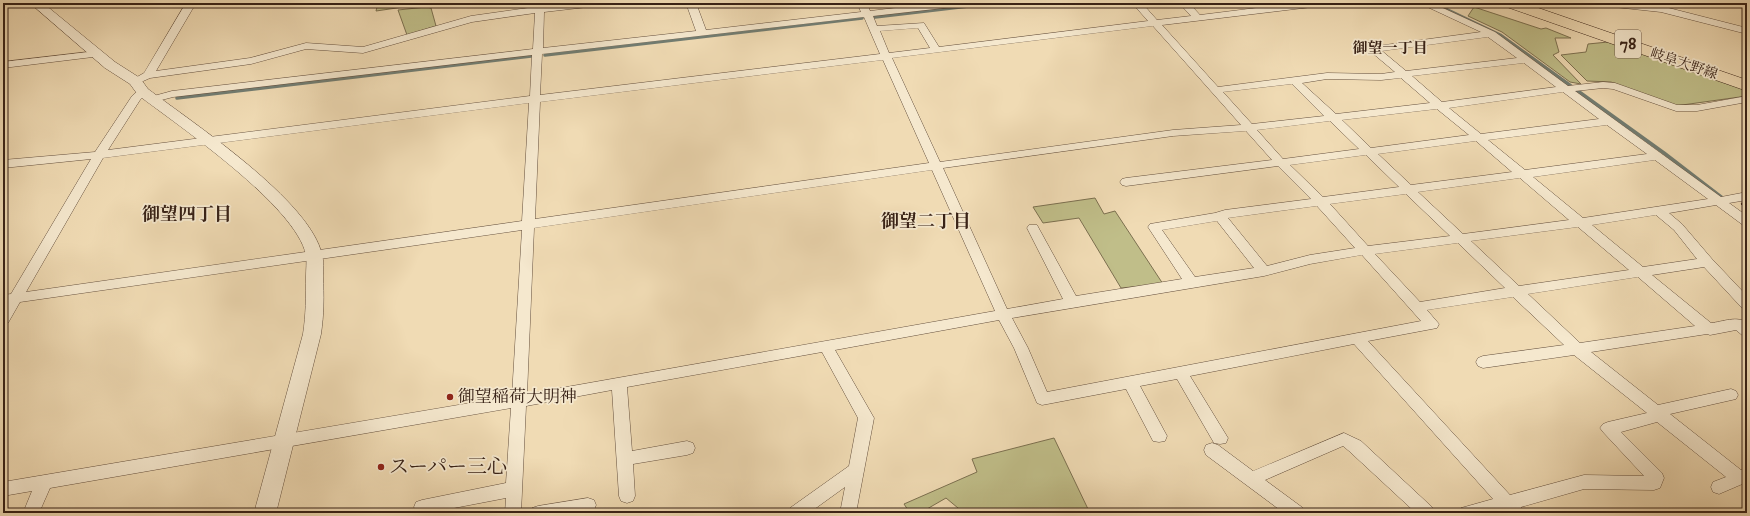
<svg xmlns="http://www.w3.org/2000/svg" width="1750" height="516" font-family="'IM FELL DW Pica','Noto Serif JP',serif">
<style>
.green{fill:#c0be89;stroke:#7c7050}
.lines{fill:none;stroke-linecap:round;stroke-linejoin:round}
.stream{stroke:#727d72;stroke-width:3.5}
.minor-casing{stroke:#65503e;stroke-width:1}
.tertiary-casing{stroke:#65503e;stroke-width:1}
.primary-casing{stroke:#372116;stroke-width:1}
.minor{fill:#f5e8ce;fill-rule:evenodd}
.tertiary{fill:#f5e8ce;fill-rule:evenodd}
.primary{fill:#f0dbb4;fill-rule:evenodd}
.wall{fill:#c18f6c;stroke:#372116}
.poi-dot{fill:#8f2418;stroke:#f5e8ce;stroke-width:1.5}
.labels{text-anchor:middle;dominant-baseline:central;stroke-width:3.5;stroke-linejoin:round;paint-order:stroke}
.far-street-label{font-size:14px;fill:#372116;stroke:#f5e8ce}
.far-neighbourhood-label{font-size:15px;font-weight:bold;fill:#372116;stroke:#f5e8ce}
.shield{fill:#f5e8ce;stroke:#705d4d;stroke-width:1}
.shield-label{font-size:16px;font-weight:bold;fill:#372116}
.poi-label{font-size:17px;fill:#372116;stroke:#f5e8ce;text-anchor:start}
.neighbourhood-label{font-size:18px;font-weight:bold;fill:#372116;stroke:#f5e8ce}
.near-poi-label{font-size:20px;fill:#372116;stroke:#f5e8ce;text-anchor:start}
</style>
<rect width="100%" height="100%" fill="#f0dbb4"/>
<filter id="stains"><feTurbulence type="fractalNoise" baseFrequency=".005" numOctaves="4"/><feColorMatrix values="0 0 0 0 .2 0 0 0 0 .09 0 0 0 0 .02 0 0 0 .5 -.17"/></filter>
<radialGradient id="worn" r=".72"><stop offset=".6" stop-color="#630" stop-opacity="0"/><stop offset="1" stop-color="#630" stop-opacity=".3"/></radialGradient>
<g class="green">
<polygon points="378,3 416,3 417,5 376,11"/>
<polygon points="426,7 431,8 436,26 407,35 398,10"/>
<polygon points="1474,7 1541,29 1546,28 1571,38 1555,38 1559,52 1553,55 1581,84 1570,82 1502,32 1468,16"/>
<polygon points="1608,42 1747,89 1747,96 1675,106 1611,82 1587,81 1561,55 1586,52 1588,44"/>
<polygon points="1095,198 1104,214 1115,211 1163,284 1121,288 1079,218 1043,223 1033,207"/>
<polygon points="1054,438 1088,509 1076,513 964,513 946,498 920,513 910,513 904,504 977,472 972,459"/>
</g>
<g class="lines">
<g class="stream">
<polyline points="1433,3 1500,35 1664,153 1725,200"/>
<polyline points="875,17 994,3"/>
<polyline points="545,55 862,18"/>
<polyline points="177,98 531,56"/>
</g>
<defs>
<g id="minor">
<path d="M186,3H196L156,71L250,58L306,43L363,47L471,16L535,7V3H545L544,6L572,3H601L596,6L544,12L543,48L696,31L686,3H696L706,30L861,12L857,3H867L870,11L937,3H966L961,6L873,16L877,26L924,23L939,47L1148,21L1132,3H1142L1157,20L1191,16L1179,3H1189L1200,15L1297,3H1325L1320,6L1162,25L1218,87L1327,73L1381,74L1395,72L1370,51L1369,49L1370,47L1481,32L1419,3H1432L1495,32L1568,86L1603,82L1615,83L1677,105H1697L1747,96V102L1697,111H1676L1613,89L1603,88L1575,91L1721,197L1747,192V200L1729,203L1747,216V226L1743,225L1716,205L1669,213L1682,224L1712,259L1747,296V310L1742,308L1704,267L1652,275L1711,323C1722,322 1738,315 1747,323V336L1742,335L1736,330L1710,335L1707,334L1591,352L1658,405L1731,389L1736,391L1738,395L1736,399L1670,414L1741,470H1747V482L1719,494L1713,492L1711,487L1713,482L1726,477L1657,422L1621,432L1662,473L1664,478L1660,488L1654,490L1584,489L1521,507L1524,513H1505L1504,511L1497,513H1459L1461,508L1493,499L1354,344L1190,376L1228,438L1226,443L1220,444L1214,443L1177,379L1140,386L1167,436L1165,441L1159,442L1153,441L1126,389L1042,405L1037,403L1014,348L999,320L835,350L874,418L856,513H840L845,487L809,513H788L790,508L849,466L858,418L822,352L627,387L632,451L687,441L693,443L695,448L693,453L687,455L633,464L635,496L633,501L627,503L621,501L619,496L612,390L526,406L521,513H505L506,498L428,513L416,512L414,507L416,502L422,500L506,483L511,408L50,488L39,513H23L32,491L3,496V482L512,396L522,230L20,302L8,323L3,324V307L4,305H3V295L11,294L91,159L3,168V160L95,152L132,96L139,90H147L148,92L140,100L108,150L530,96L532,55L173,97L154,102L150,101L149,99L150,97L172,91L533,49L535,13L472,22L363,53L306,49L251,64L150,78L139,83H131L130,81L144,73ZM864,17L880,54L540,95L542,54ZM1153,26L1241,125L1173,130L940,162L892,58ZM918,28L930,48L889,53L880,31ZM1488,37L1517,58L1406,71L1382,51ZM883,60L929,163L535,219L540,102ZM1524,63L1556,87L1442,102L1412,76ZM1401,78L1430,103L1336,114L1302,83L1327,79L1381,80ZM1292,84L1324,116L1252,124L1223,92ZM1563,92L1599,119L1481,134L1449,108ZM529,103L522,221L26,292L103,158ZM1437,109L1469,135L1371,148L1342,120ZM1330,121L1359,149L1283,159L1257,130ZM1607,125L1647,154L1525,170L1488,140ZM1246,131L1272,160L1126,178L1122,179L1120,182L1122,185L1126,186L1278,166L1311,199L1225,210L1215,213L1150,224L1148,227L1182,279L1076,296L1037,225H1029L1027,228L1063,299L1007,309L943,168L1173,136ZM1476,141L1512,172L1411,185L1378,154ZM1366,155L1399,187L1323,197L1290,165ZM1655,160L1708,199L1583,218L1533,177ZM932,170L995,311L527,394L534,228ZM1520,178L1569,220L1463,234L1418,192ZM1406,194L1450,236L1368,246L1330,204ZM1317,206L1355,248L1310,255L1267,266L1228,218ZM1656,215L1674,230L1697,259L1643,267L1592,225ZM1217,221L1254,268L1195,277L1162,230ZM1578,227L1629,270L1519,286L1471,241ZM1458,243L1505,288L1420,302L1375,254ZM1362,255L1421,321L1047,392L1028,348L1012,318L1264,276L1310,264ZM1638,277L1695,326L1580,343L1528,294ZM1513,297L1564,345L1483,356L1478,358L1476,362L1478,366L1483,368L1574,355L1647,413L1608,422L1603,424L1600,428L1603,432L1644,476L1584,475L1510,495L1368,341L1437,328L1439,324L1427,310Z"/>
<polygon points="1600,3 1631,3 1661,6 1747,28 1747,34 1661,12 1605,6"/>
<polygon points="97,51 102,54 101,56 3,68 3,62"/>
<polygon points="1344,433 1361,441 1433,508 1435,513 1416,513 1349,451 1343,446 1265,480 1303,508 1305,513 1284,513 1206,455 1204,450 1206,445 1212,443 1218,445 1253,471"/>
<polygon points="588,498 594,500 596,505 594,510 588,512 530,513 532,508 538,506"/>
</g>
<path id="tertiary" d="M30,3H43L115,62L140,78L148,89C193,123 311,201 322,255C324,261 323,270 323,276C324,296 324,314 321,334L276,513H254L303,334C306,315 306,296 306,276C306,270 307,262 306,255C296,206 179,126 138,95L130,84L105,68Z"/>
<polygon id="primary" points="1501,3 1524,3 1747,80 1747,91 1504,6"/>
</defs>
<use href="#minor" class="minor-casing"/>
<use href="#tertiary" class="tertiary-casing"/>
<use href="#primary" class="primary-casing"/>
<use href="#minor" class="minor"/>
<use href="#tertiary" class="tertiary"/>
<use href="#primary" class="primary"/>
</g>
<polygon class="wall" points="1746,198 1747,198 1747,209 1741,204"/>
<g class="poi-dot">
<circle cx="450" cy="397" r="4"/>
<circle cx="381" cy="467" r="4"/>
</g>
<g class="labels">
<g class="far-street-label">
<text transform="translate(1684 64) rotate(19)">岐阜大野線</text>
</g>
<g class="far-neighbourhood-label">
<text x="1390" y="48">御望一丁目</text>
</g>
<rect class="shield" x="1615" y="30" width="26" height="28" rx="3"/>
<g class="shield-label">
<text x="1628" y="44">78</text>
</g>
<g class="poi-label">
<text x="458" y="397">御望稲荷大明神</text>
</g>
<g class="neighbourhood-label">
<text x="187" y="215">御望四丁目</text>
<text x="926" y="222">御望二丁目</text>
</g>
<g class="near-poi-label">
<text x="389" y="467">スーパー三心</text>
</g>
</g>
<rect width="1750" height="516" fill="none" stroke="#f0dbb4" stroke-width="16"/>
<rect x="4" y="4" width="1742" height="508" fill="none" stroke="#372116" stroke-width="2"/>
<rect x="8" y="8" width="1734" height="500" fill="none" stroke="#372116"/>
<rect width="100%" height="100%" filter="url(#stains)"/>
<rect width="100%" height="100%" fill="url(#worn)"/>
</svg>
